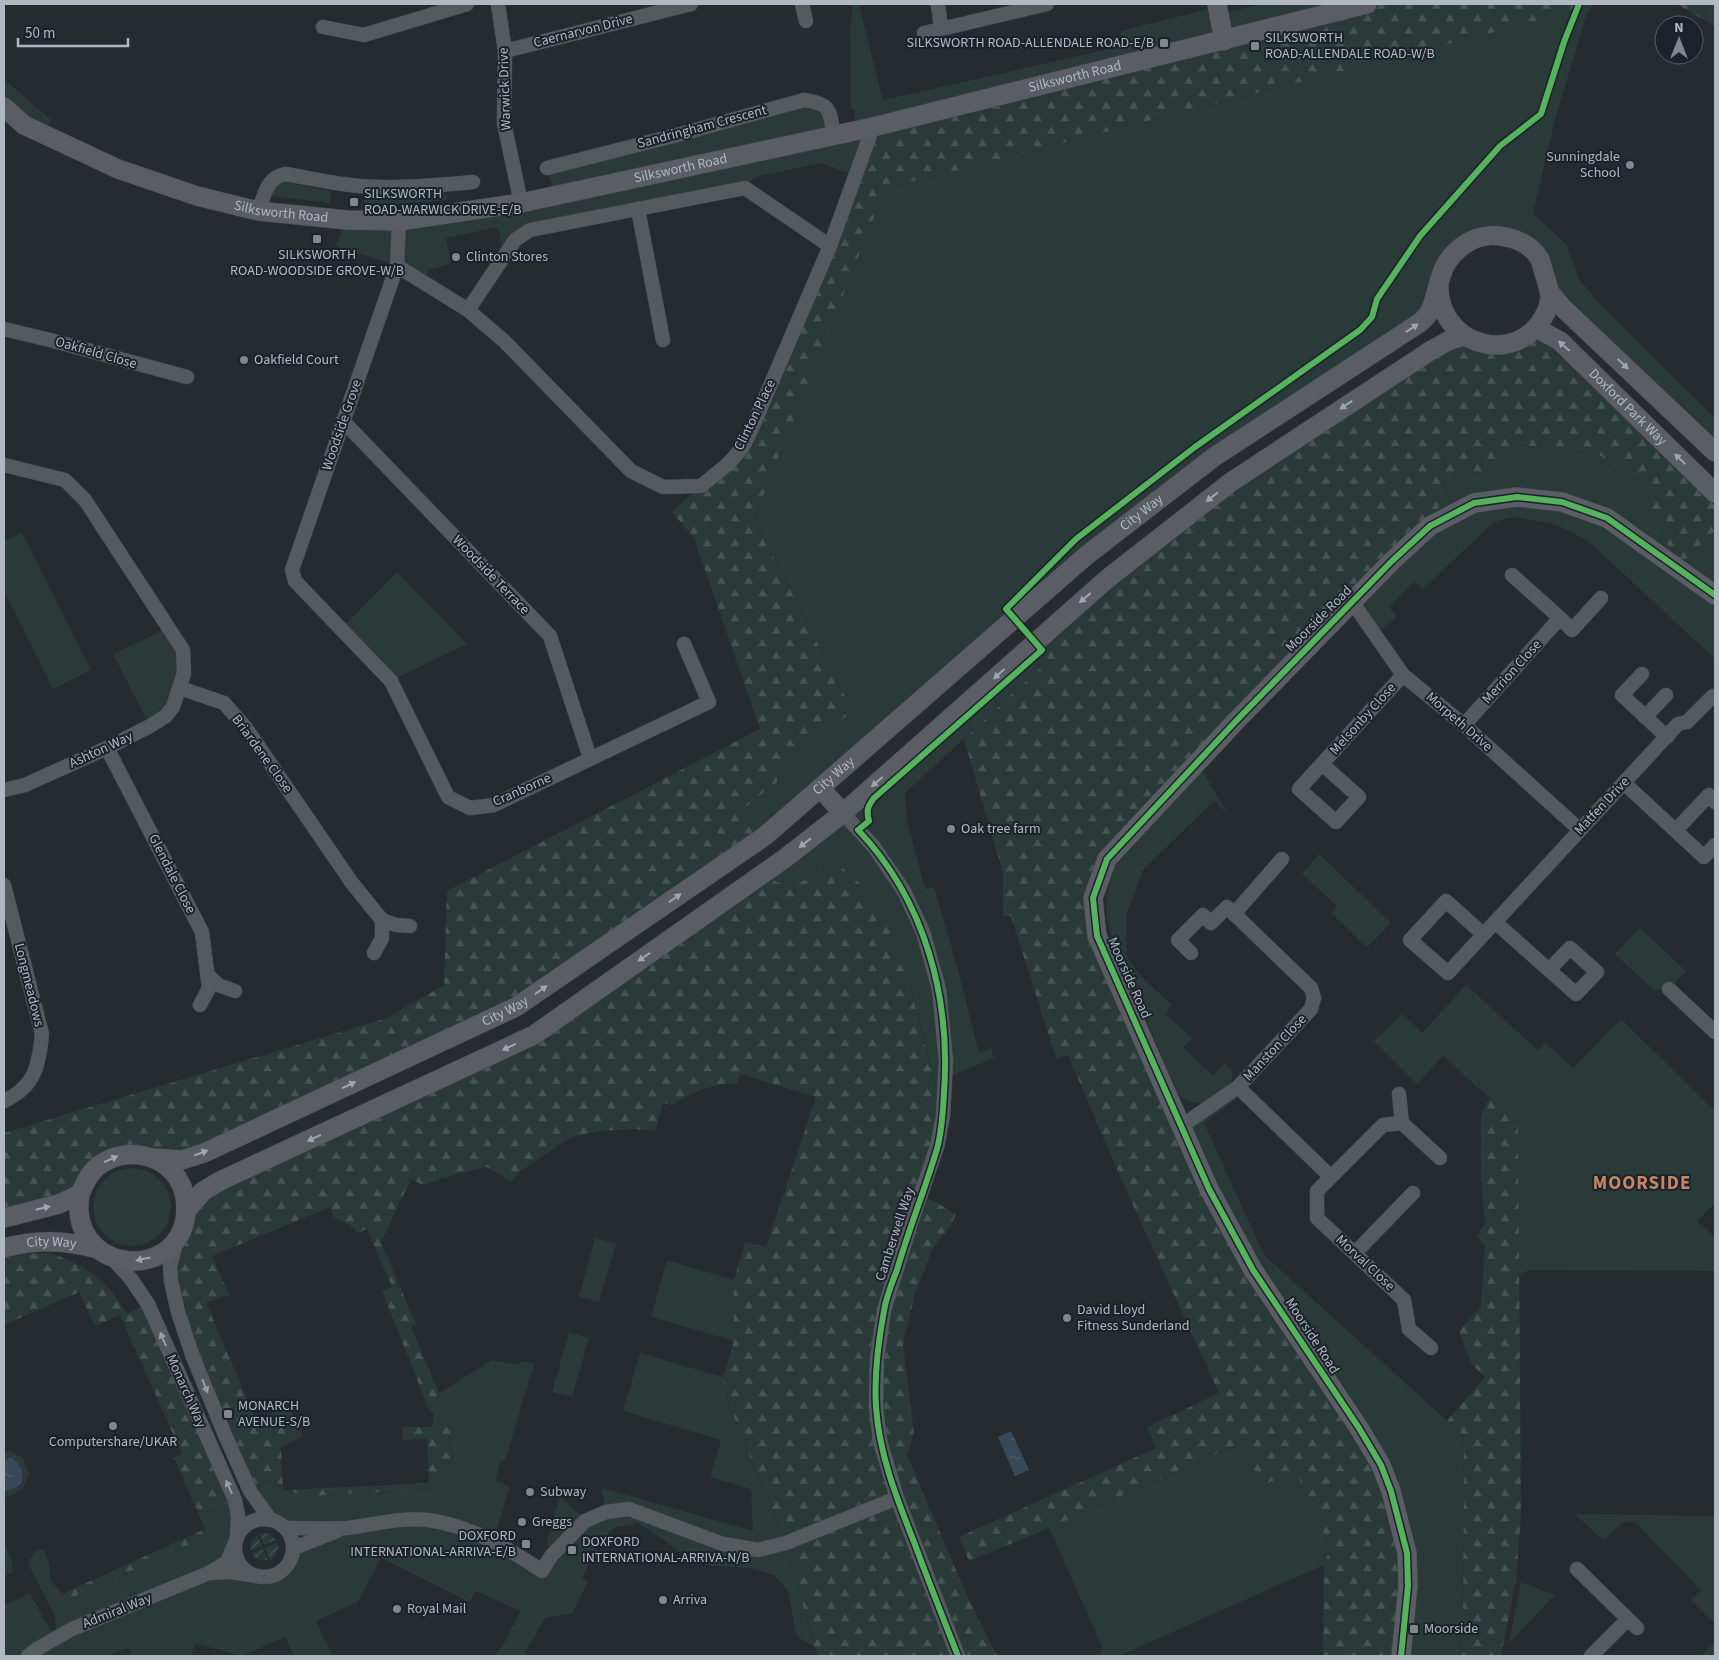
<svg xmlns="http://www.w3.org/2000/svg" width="1719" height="1660" font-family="'Source Sans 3',sans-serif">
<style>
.grass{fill:#293a39}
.forest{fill:url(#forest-firs)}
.garden{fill:url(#garden-furrows)}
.water{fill:url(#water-ripples)}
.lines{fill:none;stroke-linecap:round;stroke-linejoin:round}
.street-casing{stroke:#44474b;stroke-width:15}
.secondary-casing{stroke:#44474b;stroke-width:20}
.street{stroke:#555a5f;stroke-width:14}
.secondary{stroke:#5a5e64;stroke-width:19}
.cycleway-casing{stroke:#1b222a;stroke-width:9}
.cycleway{stroke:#56b35d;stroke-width:6}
.oneway{fill:#9fa6af}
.oneway2{fill:#99a0a9}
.poi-dot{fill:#80878f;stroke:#1b222a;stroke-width:2}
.labels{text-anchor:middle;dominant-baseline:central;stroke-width:4;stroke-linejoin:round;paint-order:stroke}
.street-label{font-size:14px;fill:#b0b8c2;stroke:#1b222a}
.poi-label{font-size:14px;fill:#b0b8c2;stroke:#1b222a;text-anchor:start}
.district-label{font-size:19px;font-weight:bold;letter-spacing:1px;fill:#c68666;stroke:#1b222a}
</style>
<defs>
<pattern id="forest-firs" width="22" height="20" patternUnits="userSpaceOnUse" patternTransform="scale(1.25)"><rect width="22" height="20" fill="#293a39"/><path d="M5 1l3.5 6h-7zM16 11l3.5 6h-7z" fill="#465454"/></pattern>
<pattern id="garden-furrows" width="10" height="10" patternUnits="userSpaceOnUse" patternTransform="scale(1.25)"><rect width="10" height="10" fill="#293a39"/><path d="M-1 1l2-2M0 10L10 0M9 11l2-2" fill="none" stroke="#465454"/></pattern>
<pattern id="water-ripples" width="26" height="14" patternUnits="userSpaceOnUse" patternTransform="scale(1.25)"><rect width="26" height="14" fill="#374858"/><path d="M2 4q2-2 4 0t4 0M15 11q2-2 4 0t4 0" fill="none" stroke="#51606e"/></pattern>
</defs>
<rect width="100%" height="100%" fill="#262b30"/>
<g class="grass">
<polygon points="853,4 859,4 883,100 1123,46 1120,31 1217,7 1219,14 1262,4 1367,4 856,176 821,163 755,177 745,188 530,230 504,257 498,227 446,238 451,264 430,269 422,281 397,266 336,246 347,220 554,196 547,168 820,102 834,135 854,131 855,110 851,109 850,27"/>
<polygon points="1579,4 1593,4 1587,14 1556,116 1533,213 1567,245 1579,279 1599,303 1715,418 1715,455 1563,308 1528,247 1469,241 1430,312 1214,457 765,836 742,809 777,782 779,763 853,712 754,519 885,187 895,186 1575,11"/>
<polygon points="1707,4 1715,4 1715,27 1706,21"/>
<polygon points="4,79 51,120 41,133 4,107"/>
<polygon points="284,182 331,191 330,203 271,196 271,194 277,184"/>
<path d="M444,193L447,195L448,200C420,202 391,206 364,203L363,195H391Z"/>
<path d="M445,204V207C424,210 405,214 385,209Z"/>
<polygon points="1520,445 1596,453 1642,483 1677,568 1715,531 1715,659 1588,541 1557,525 1515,517 1503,519 1492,524 1423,589 1414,582 1389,607 1397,616 1383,629 1373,632 1353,603 1430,526 1460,464 1481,476"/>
<polygon points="22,532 91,670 53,689 4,591 4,541"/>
<polygon points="397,572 467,644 391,681 341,629"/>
<polygon points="169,627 183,650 180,688 150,726 113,654"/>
<path d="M1035,642L1050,660L905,793L907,820L925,889L934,887L958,969L979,1053L991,1048L994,1058L946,1078L943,1116L907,973L834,860C815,876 802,888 776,882L767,870Z"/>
<path d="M1202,770L1228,814L1214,801L1143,870L1126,916L1127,958L1143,978L1172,1005L1165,1014L1192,1038L1183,1048L1213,1075L1225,1063L1233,1073L1231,1084C1212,1098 1200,1113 1178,1094L1114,946C1103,913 1104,888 1120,856Z"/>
<polygon points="1319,854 1391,923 1367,947 1331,913 1337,906 1302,874"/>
<polygon points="1640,928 1686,971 1669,989 1654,990 1615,954"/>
<polygon points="1466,985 1538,1050 1546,1043 1573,1068 1621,1019 1715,1111 1715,1203 1697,1221 1715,1238 1715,1271 1529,1270 1518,1275 1518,1124 1443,1056 1417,1084 1373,1040 1381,1035 1402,1014 1422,1033"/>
<polygon points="1233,1091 1239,1097 1204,1123 1264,1255 1464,1436 1463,1623 1459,1656 1401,1656 1336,1395 1181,1127"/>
<circle cx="132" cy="1207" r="39"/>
<polygon points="595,1238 616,1244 599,1302 579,1297"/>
<polygon points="667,1260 734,1280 734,1341 651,1317"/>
<polygon points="569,1332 589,1338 572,1397 552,1392"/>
<path d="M640,1353L723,1377L729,1405L786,1543L814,1646L797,1637L788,1591L774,1575L747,1568L712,1566L687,1558L666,1541L638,1523L616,1527L601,1540L582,1578L588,1581L573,1613L545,1618L523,1656H495L505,1642L520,1611L476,1591L469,1602L381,1558L358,1602L316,1621L332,1656H294L285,1637L241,1656L195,1643L191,1656H132L129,1647L108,1656H4V1605L30,1593L44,1619L56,1636L55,1616L28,1564L34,1552L43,1549L49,1563L51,1581L62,1594L65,1600L203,1538L205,1529L199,1515L235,1500L238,1516L227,1562C230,1565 234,1571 238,1574C242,1576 250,1575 254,1576C276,1579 290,1571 294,1548L319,1537L286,1528L279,1522L270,1519L250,1491L271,1479L283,1490L311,1496L430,1489L452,1455L449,1441L453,1428L433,1422L434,1414L430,1412L439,1393L492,1360L516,1365L524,1361L534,1364L506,1458L500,1463L495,1481L510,1486L493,1542L542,1571L551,1556L547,1540L560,1496L582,1517L605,1508L602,1488L753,1531L751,1490L744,1487L710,1477L721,1440L623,1411Z"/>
<polygon points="1243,1442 1296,1470 1330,1548 1324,1565 1119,1656 1099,1656 1103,1649 1049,1528"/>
<polygon points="9,1451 23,1458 29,1474 22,1490 4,1498 4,1453"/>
<polygon points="1575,1514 1715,1516 1715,1624 1691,1600 1701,1590 1634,1521 1620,1524 1604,1541"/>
<polygon points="4,1542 12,1560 12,1573 4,1576"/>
<polygon points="1521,1582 1555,1595 1509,1643"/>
<polygon points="1715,1642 1715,1656 1701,1656"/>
</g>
<g class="forest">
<polygon points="1367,4 1579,4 1576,11 895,186 886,187 754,519 853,712 779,763 777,782 743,809 765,836 516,1007 204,1153 117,1156 80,1194 4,1218 4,1133 387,1018 444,985 447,891 760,729 694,538 672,512 743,447 873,127"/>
<polygon points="1677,4 1707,4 1706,21"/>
<polygon points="1536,328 1715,493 1715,531 1677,568 1642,483 1596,453 1521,445 1481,476 1460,464 1430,526 1107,859 1097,937 1209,1189 1359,1428 1407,1553 1401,1656 1323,1656 1324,1565 1330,1548 1296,1471 1261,1486 1243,1442 1049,1528 969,1561 959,1537 1156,1448 1147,1427 1219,1393 1118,1172 1068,1055 1057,1059 1053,1049 1011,916 1003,916 1003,873 964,739 1049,660 1035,642 1107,579 1430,351 1477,343"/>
<path d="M834,860L860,884L888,924L907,973L921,1029L943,1116L921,1194L956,1214L951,1225L933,1248L916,1290L903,1344L914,1433L907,1455L967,1596L997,1656H819L814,1646L786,1543L729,1405L723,1377L734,1341V1280L745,1242L766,1247L816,1097L740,1074L737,1084C718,1081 688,1094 673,1105L663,1103L655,1131L632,1129L599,1131L571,1137L519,1172L511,1182L487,1167L456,1174L423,1185L411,1179L381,1242L416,1324L411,1327L439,1393L430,1412L382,1291L392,1287L367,1229L357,1233L350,1225L334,1218L330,1207L212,1256L229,1295L206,1303L256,1420L289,1406L303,1435L281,1447L283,1490L429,1483L427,1438L403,1440L402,1427H431L433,1422L453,1428L449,1441L452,1455L439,1480L430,1489L311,1496C292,1493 285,1492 271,1479L250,1491L171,1281L177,1239L203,1191L534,1035L767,870L776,882C802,888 815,876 834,860Z"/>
<polygon points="1489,1098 1518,1124 1521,1514 1516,1581 1501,1656 1459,1656 1463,1623 1464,1436 1447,1421 1485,1377 1472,1365 1459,1331 1481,1307 1485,1245 1476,1236 1485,1224 1481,1175 1481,1116"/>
<path d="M49,1253C86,1265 107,1280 127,1314L148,1304L235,1500L199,1515L174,1458L182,1454L120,1315L95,1326L79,1292L4,1325V1259L24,1254Z"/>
<polygon points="205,1529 203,1538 65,1601 62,1594"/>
</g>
<g class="garden">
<polygon points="266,1533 270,1534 276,1540 264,1545 260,1534"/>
<polygon points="257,1535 262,1546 251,1550 251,1542"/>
<path d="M277,1542C280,1549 277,1556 270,1560L265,1548Z"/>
<polygon points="263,1549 268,1560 256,1559 252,1553"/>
</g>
<g class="water">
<polygon points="1011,1431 1029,1470 1015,1476 998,1437"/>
<path d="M11,1458C29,1469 26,1491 4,1490V1485L6,1484L4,1483V1460Z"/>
</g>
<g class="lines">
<defs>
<g id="street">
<polyline points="498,4 505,51 504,123 521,203"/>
<polyline points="802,4 806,21"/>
<polyline points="938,4 941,28"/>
<polyline points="323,27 364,35 467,4"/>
<polyline points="924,33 1047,4"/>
<polyline points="505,51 691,4"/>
<path d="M547,168L677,135L804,100C832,104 829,110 834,136"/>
<polyline points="638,209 663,340"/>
<path d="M258,211C265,195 266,178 285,174C316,179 348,187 380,187C411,188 442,185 473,182"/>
<polyline points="399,221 397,266 292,570 295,581 391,681 448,797 470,808 494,805 709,702 684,644"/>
<polyline points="397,266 468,310 504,341 631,471 663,487 701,486 728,464 743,447 752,428 830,246 873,127"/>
<polyline points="468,310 515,240 530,230 745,188 830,246"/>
<polyline points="4,329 50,340 187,377"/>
<polyline points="343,421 550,636 590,758"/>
<polyline points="4,465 65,480 85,500 183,650 184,673 173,707 166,716 150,726 107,748 25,785 4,790"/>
<polyline points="1512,575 1560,618"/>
<polyline points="1353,603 1403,675 1464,725 1580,830"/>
<polyline points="1642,674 1622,695 1667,737"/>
<polyline points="180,688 224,703 246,728 352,883 382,920 382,938 374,953"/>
<polyline points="1645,717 1666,695"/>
<polyline points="1464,725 1560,618 1572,630 1601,598"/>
<polyline points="107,748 202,932 209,988 200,1005"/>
<polyline points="1322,764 1359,797 1336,822 1299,789 1403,675"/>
<polyline points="1624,783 1704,857 1715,845"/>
<polyline points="843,813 874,847 904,891 923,932 939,989 946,1061 943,1116 937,1147 912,1220 884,1310 877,1359 876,1407 880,1441 897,1498 958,1656"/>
<polyline points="1676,830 1709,795 1715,802"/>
<path d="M4,885L42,1034C39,1065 35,1087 4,1101"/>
<polyline points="1234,914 1282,859"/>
<polyline points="382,920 396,925 410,926"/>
<polyline points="1495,922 1576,994 1597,972 1570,948 1549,970"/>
<polyline points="1483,934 1446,901 1410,940 1448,973 1678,724 1687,722 1713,696"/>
<polyline points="209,976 218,985 235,991"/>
<polyline points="1669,989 1715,1032"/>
<polyline points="1238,1087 1331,1177"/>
<polyline points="1399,1094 1402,1123"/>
<polyline points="1180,1127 1238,1087 1311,1009 1314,998 1311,988 1227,907 1211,923 1203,915 1178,940 1191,953"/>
<polyline points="177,1239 170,1267 171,1281 178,1312 193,1357 225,1435 250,1491 270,1519"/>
<polyline points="1355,1253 1413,1193"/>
<polyline points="111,1257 131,1279 148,1304 235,1500 238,1516 237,1535"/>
<polyline points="1431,1348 1409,1329 1404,1300 1317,1218 1317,1191 1383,1125 1402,1123 1440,1158"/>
<circle cx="264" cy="1548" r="29"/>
<path d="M286,1528C306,1528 327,1529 347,1528C374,1525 400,1517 427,1520C469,1525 508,1548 542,1571L551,1556L585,1521L606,1512L629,1509L723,1544L758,1550L786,1543L897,1498"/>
<polyline points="234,1545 227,1562 209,1573 230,1572 251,1575"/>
<polyline points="294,1548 337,1531"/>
<polyline points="1577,1569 1637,1628"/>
<polyline points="28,1656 37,1649 72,1629 209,1573"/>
<polyline points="1591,1656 1627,1620"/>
</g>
<g id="secondary">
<polyline points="1217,4 1224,41"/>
<path id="s1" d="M4,107L24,125L118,169L197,196L258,211L347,220L399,221L521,203L873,127L1367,4"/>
<polyline points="1551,294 1563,308 1715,452"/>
<path id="s2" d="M1536,328L1560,341L1715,493"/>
<polyline points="820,788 843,813"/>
<path id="s3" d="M154,1158L182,1160L204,1153L516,1007L765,836L1087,555L1214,457L1421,322C1424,319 1428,315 1430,311C1437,296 1438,278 1446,264C1451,255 1459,248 1467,243C1488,229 1526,236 1539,258C1542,263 1543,271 1545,276C1550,292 1553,301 1544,316C1516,368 1435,346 1439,281"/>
<polyline points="186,1211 203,1191 222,1180 534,1035 784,859 843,813 1107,579 1231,482 1430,351 1448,341 1463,336"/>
<path d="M4,1218L59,1204L80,1194C85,1183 90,1171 101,1164C127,1147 162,1154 178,1179C186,1191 187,1206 185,1220C171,1285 67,1270 80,1194"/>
<path id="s4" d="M4,1248C37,1239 64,1240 98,1249"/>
<polyline points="1401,1656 1408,1586 1407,1553 1391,1491 1381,1465 1359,1428 1253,1270 1209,1189 1097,936 1093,898 1107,859 1236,721 1392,561 1430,526 1474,503 1517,497 1562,502 1607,518 1715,595"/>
</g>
</defs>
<use href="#street" class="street-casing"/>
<use href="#secondary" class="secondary-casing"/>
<use href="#street" class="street"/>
<use href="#secondary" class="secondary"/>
<defs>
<g id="cycleway">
<path d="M958,1656C943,1618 928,1580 914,1542C897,1499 879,1454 876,1407C874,1376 878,1343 884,1311C886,1297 892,1283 897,1270C909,1229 925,1189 937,1149C942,1131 943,1111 944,1093C951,998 925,900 858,830L869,821C866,810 868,806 874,798L1042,650L1006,609L1076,539L1195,447L1360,330L1372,317L1377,299L1420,236L1500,146L1541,114L1564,42L1579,4"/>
<polyline points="1401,1656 1408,1586 1407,1553 1391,1491 1381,1465 1359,1428 1253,1270 1209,1189 1097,936 1093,898 1107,859 1236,721 1392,561 1430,526 1474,503 1517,497 1562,502 1607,518 1715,595"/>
</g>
</defs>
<use href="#cycleway" class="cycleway-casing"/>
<use href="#cycleway" class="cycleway"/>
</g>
<defs><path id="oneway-solid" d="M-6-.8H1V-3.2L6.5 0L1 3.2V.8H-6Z" transform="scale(1.25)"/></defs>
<g class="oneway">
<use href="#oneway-solid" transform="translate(1412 328) rotate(-33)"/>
<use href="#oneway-solid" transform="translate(1564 346) rotate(-138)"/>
<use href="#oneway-solid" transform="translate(1623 364) rotate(43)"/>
<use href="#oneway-solid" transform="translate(1346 405) rotate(146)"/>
<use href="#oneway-solid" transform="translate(1680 459) rotate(-136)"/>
<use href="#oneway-solid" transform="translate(1212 497) rotate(142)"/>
<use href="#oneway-solid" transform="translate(1085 598) rotate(139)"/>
<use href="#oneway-solid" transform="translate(999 674) rotate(138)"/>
<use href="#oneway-solid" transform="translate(877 782) rotate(139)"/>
<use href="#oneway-solid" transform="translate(805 843) rotate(142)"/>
<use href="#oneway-solid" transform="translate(675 898) rotate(-35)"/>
<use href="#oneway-solid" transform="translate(644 957) rotate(145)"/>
<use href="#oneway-solid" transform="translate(541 990) rotate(-35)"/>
<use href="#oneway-solid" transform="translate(509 1047) rotate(155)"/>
<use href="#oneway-solid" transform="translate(349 1085) rotate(-25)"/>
<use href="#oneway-solid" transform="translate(314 1138) rotate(155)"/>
<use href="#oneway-solid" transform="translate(201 1153) rotate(-21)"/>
<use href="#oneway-solid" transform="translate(111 1159) rotate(-24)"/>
<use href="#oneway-solid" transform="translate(43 1208) rotate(-14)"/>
<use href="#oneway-solid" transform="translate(143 1259) rotate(168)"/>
</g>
<g class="oneway2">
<use href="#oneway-solid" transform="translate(163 1339) rotate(-114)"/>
<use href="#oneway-solid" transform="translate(205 1386) rotate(68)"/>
<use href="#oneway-solid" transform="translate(229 1487) rotate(-114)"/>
</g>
<g class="poi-dot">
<rect x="1159" y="38" width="10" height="10" rx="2.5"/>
<rect x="1250" y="41" width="10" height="10" rx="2.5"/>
<circle cx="1630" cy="165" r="5"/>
<rect x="349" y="197" width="10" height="10" rx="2.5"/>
<rect x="312" y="234" width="10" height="10" rx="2.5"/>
<circle cx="456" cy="257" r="5"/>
<circle cx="244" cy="360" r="5"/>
<circle cx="951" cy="829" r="5"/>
<circle cx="1067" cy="1318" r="5"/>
<rect x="223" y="1409" width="10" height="10" rx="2.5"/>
<circle cx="113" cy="1426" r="5"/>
<circle cx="530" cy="1492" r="5"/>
<circle cx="522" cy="1522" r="5"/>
<rect x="521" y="1539" width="10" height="10" rx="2.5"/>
<rect x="567" y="1545" width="10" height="10" rx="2.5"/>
<circle cx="663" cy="1600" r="5"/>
<circle cx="397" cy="1609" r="5"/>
<rect x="1409" y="1624" width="10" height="10" rx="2.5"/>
</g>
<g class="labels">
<g class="street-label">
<text transform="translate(583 31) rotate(-14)">Caernarvon Drive</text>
<text stroke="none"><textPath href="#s1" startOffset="1110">Silksworth Road</textPath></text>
<text transform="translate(505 89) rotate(-92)">Warwick Drive</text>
<text transform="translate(702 127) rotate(-15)">Sandringham Crescent</text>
<text stroke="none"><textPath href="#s1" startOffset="705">Silksworth Road</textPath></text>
<text stroke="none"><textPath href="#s1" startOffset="300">Silksworth Road</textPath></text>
<text transform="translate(96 353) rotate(16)">Oakfield Close</text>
<text stroke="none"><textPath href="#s2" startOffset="122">Doxford Park Way</textPath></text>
<text transform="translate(755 415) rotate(-64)">Clinton Place</text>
<text transform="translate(342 425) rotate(-71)">Woodside Grove</text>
<text stroke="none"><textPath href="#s3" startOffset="1194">City Way</textPath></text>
<text transform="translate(491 575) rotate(46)">Woodside Terrace</text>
<text transform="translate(1319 619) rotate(-45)">Moorside Road</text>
<text transform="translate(1512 672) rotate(-48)">Merrion Close</text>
<text transform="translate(1363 719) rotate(-48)">Melsonby Close</text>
<text transform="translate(1459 722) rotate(41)">Morpeth Drive</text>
<text transform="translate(101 750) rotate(-25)">Ashton Way</text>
<text transform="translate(262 754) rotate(54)">Briardene Close</text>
<text stroke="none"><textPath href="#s3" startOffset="789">City Way</textPath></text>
<text transform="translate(522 790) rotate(-24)">Cranborne</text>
<text transform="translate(1602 806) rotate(-47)">Matfen Drive</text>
<text transform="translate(172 874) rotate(63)">Glendale Close</text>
<text transform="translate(1129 978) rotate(66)">Moorside Road</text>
<text transform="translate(29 985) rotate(76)">Longmeadows</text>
<text stroke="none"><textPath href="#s3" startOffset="384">City Way</textPath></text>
<text transform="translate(1275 1048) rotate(-47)">Manston Close</text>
<text transform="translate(895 1234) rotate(-72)">Camberwell Way</text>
<text stroke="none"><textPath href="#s4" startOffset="48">City Way</textPath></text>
<text transform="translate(1365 1263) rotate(43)">Morval Close</text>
<text transform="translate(1312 1336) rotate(57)">Moorside Road</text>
<text transform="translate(186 1391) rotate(66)">Monarch Way</text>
<text transform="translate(117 1611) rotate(-22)">Admiral Way</text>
</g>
<g class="poi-label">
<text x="1265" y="38">SILKSWORTH<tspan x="1265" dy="16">ROAD-ALLENDALE ROAD-W/B</tspan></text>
<text x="1154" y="43" text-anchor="end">SILKSWORTH ROAD-ALLENDALE ROAD-E/B</text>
<text x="1620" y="157" text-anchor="end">Sunningdale<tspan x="1620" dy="16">School</tspan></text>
<text x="364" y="194">SILKSWORTH<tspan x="364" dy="16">ROAD-WARWICK DRIVE-E/B</tspan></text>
<text x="317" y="255" text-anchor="middle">SILKSWORTH<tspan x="317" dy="16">ROAD-WOODSIDE GROVE-W/B</tspan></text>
<text x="466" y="257">Clinton Stores</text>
<text x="254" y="360">Oakfield Court</text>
<text x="961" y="829">Oak tree farm</text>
<text x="1077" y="1310">David Lloyd<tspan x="1077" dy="16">Fitness Sunderland</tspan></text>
<text x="238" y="1406">MONARCH<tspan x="238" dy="16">AVENUE-S/B</tspan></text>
<text x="113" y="1442" text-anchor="middle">Computershare/UKAR</text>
<text x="540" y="1492">Subway</text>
<text x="532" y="1522">Greggs</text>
<text x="516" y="1536" text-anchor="end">DOXFORD<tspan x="516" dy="16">INTERNATIONAL-ARRIVA-E/B</tspan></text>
<text x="582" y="1542">DOXFORD<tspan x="582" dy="16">INTERNATIONAL-ARRIVA-N/B</tspan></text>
<text x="673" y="1600">Arriva</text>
<text x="407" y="1609">Royal Mail</text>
<text x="1424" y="1629">Moorside</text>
</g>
<g class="district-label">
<text x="1642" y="1183">MOORSIDE</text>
</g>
</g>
<rect width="1719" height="1660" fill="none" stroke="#b0b8c2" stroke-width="10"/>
<g transform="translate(1679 40)"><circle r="24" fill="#1b222a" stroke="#575e67"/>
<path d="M0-4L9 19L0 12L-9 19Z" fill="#80878f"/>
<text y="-8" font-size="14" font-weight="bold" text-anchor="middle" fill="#b0b8c2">N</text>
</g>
<path d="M18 38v8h110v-8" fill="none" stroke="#b0b8c2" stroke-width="2.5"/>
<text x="25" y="38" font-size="15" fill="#b0b8c2" stroke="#1b222a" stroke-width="4" paint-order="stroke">50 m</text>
</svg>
